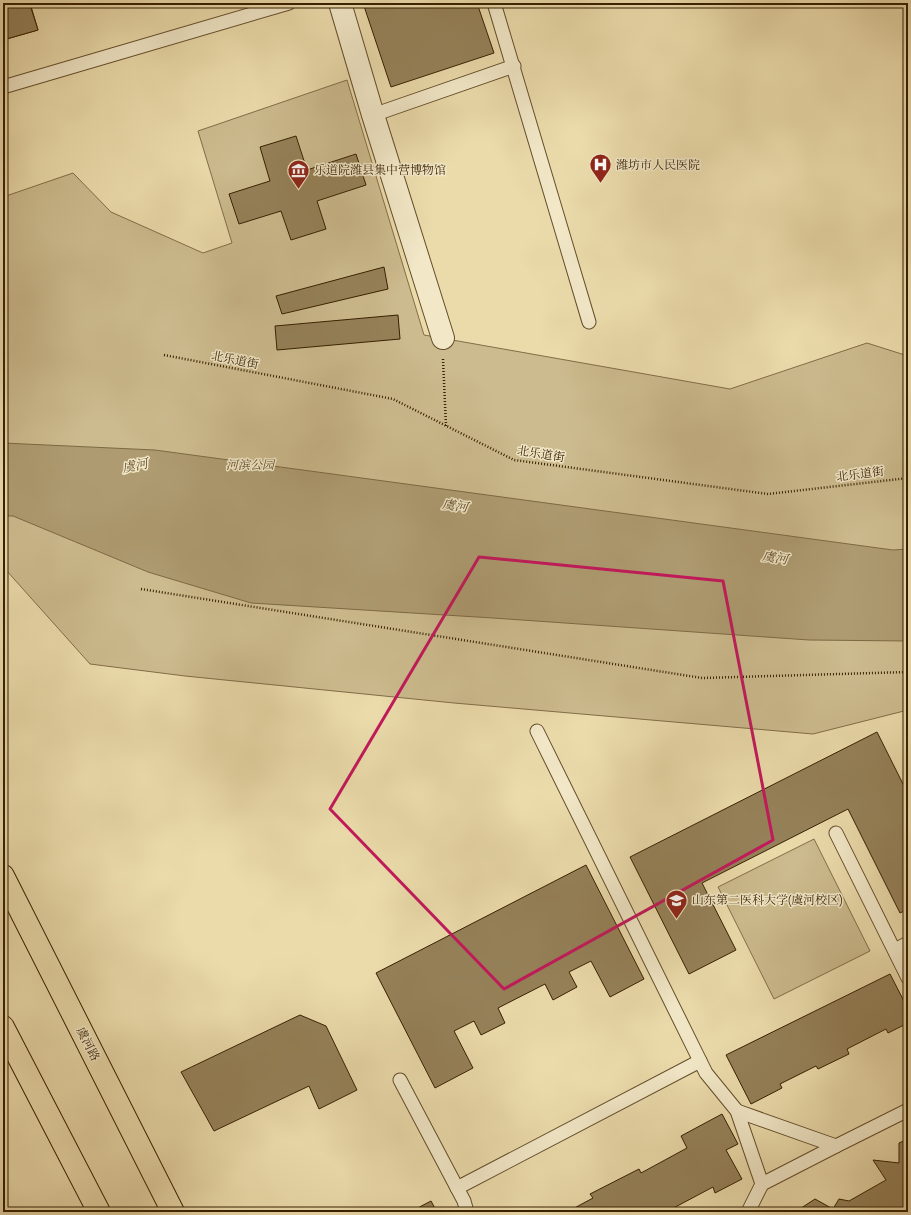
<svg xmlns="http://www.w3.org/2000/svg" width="911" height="1215" font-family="'IM FELL Great Primer','Noto Serif SC',serif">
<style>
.green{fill:#ccbb8e;stroke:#826d47}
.water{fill:#ae9b71;stroke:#7e6944}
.building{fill:#958159;stroke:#371f00}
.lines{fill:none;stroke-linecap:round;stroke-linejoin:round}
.service-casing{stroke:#644e2b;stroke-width:15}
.minor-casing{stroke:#644e2b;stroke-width:24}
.primary-casing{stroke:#371f00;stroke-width:24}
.path{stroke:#371f00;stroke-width:2.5;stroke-dasharray:1 2;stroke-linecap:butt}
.service{stroke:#f2e8c8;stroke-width:13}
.minor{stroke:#f2e8c8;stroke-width:22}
.primary{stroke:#ebdbab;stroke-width:22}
.marked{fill:none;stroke:#c2185b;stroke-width:3;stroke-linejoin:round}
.labels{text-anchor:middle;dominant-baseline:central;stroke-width:3;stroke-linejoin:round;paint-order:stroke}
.poi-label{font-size:12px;fill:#371f00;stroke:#f2e8c8;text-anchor:start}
.street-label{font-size:12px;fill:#371f00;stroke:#f2e8c8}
.park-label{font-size:12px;font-style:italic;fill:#5c4624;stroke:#f2e8c8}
.water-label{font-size:13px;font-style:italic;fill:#614a28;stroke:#f2e8c8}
</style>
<rect width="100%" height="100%" fill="#ebdbab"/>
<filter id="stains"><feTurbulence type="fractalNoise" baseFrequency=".005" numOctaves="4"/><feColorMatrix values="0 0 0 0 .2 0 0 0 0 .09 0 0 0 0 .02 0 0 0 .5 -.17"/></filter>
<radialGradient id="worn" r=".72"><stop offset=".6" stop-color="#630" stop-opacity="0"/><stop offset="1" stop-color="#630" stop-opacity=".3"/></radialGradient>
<g class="green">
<polygon points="347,80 424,335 730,389 867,343 908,356 908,710 813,734 454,703 185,676 90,664 6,570 3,570 3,197 73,173 111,212 203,253 232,243 198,131"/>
<polygon points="814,839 870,951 774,999 718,887"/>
</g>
<polygon class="water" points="3,443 155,450 893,550 908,549 908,641 809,640 493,618 251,603 148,572 13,516 3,516"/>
<g class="building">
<polygon points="3,3 30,3 38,30 3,40"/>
<polygon points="3,3 37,3 30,5 38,30 3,40"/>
<polygon points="363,3 477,3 494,53 391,87"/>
<polygon points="296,136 307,170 356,154 366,185 317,201 326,229 291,240 281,211 239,224 229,194 270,181 260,147"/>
<polygon points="384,267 388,289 282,314 276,296"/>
<polygon points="398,315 400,339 277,350 275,326"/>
<polygon points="877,732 908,794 908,909 900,913 848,809 702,883 736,950 689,974 630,857"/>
<polygon points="586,865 644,979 610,997 591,961 569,972 577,987 553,1000 545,984 498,1008 505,1023 481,1035 474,1021 454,1031 473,1068 435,1088 376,973"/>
<polygon points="890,974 908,1009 908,1023 888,1033 886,1029 847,1049 849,1054 818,1069 816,1066 780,1084 782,1088 751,1104 726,1055"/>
<polygon points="300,1015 326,1026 357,1090 319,1109 309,1086 214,1131 181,1072"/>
<polygon points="722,1114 738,1144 726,1150 742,1179 715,1193 713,1187 666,1212 567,1212 593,1198 590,1194 639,1169 641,1173 687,1148 681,1136"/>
<polygon points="908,1139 908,1212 795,1212 815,1199 833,1209 839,1199 849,1201 886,1180 873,1160 899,1163 899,1143"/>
<polygon points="431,1201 437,1212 410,1212"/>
</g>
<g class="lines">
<defs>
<g id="service">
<polyline points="494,3 589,322"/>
<polyline points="3,87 289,3"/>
<polyline points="373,115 514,66"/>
<polyline points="537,731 706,1073 737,1111 762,1184 749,1210 750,1212"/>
<polyline points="836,833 908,978"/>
<polyline points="895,950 908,943"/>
<polyline points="400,1080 464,1201 467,1212"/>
<polyline points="737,1111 836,1146 908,1110"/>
<polyline points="762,1184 836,1146"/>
<polyline points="457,1188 700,1061"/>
</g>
<polyline id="minor" points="340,3 373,115 443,338"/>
<g id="primary">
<polyline points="3,876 173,1212"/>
<polyline points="3,1027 99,1212"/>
</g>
</defs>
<use href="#service" class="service-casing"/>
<use href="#minor" class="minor-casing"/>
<use href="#primary" class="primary-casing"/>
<g class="path">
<polyline points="164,355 393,399 514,460 768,494 908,478"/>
<polyline points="443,359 446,426"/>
<polyline points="141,589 702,678 908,672"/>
</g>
<use href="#service" class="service"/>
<use href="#minor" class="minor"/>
<use href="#primary" class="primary"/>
</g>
<path class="marked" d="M479,557L723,581L773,840L504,989L330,809Z"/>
<defs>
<symbol id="hospital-pin" viewBox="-11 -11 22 30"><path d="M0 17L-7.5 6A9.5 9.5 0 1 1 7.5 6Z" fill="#8f2418" stroke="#f2e8c8"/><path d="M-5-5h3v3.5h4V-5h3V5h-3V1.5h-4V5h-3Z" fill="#fff"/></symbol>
<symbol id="museum-pin" viewBox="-11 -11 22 30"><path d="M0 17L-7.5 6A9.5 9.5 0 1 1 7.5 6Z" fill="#8f2418" stroke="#f2e8c8"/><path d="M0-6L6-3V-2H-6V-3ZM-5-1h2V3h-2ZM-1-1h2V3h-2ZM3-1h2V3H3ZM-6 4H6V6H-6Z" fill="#fff"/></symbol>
<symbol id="university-pin" viewBox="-11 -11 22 30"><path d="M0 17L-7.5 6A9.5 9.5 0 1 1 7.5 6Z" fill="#8f2418" stroke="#f2e8c8"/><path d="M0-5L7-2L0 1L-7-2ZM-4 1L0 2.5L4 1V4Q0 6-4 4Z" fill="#fff"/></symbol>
</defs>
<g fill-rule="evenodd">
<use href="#hospital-pin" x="588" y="152" width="25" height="34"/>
<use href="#museum-pin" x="286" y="158" width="25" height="34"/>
<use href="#university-pin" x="664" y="888" width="25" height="34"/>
</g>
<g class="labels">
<g class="poi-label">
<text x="616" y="165">潍坊市人民医院</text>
<text x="314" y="170">乐道院潍县集中营博物馆</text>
<text x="692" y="900">山东第二医科大学(虞河校区)</text>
</g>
<g class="street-label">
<text transform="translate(235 360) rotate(11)">北乐道街</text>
<text transform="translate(541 454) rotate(9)">北乐道街</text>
<text transform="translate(860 474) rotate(-7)">北乐道街</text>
<text transform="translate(88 1044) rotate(63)">虞河路</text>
</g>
<g class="park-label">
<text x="250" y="465">河滨公园</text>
</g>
<g class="water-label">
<text transform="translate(135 466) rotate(-11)">虞河</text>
<text transform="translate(455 506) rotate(9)">虞河</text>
<text transform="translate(775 558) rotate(9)">虞河</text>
</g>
</g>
<rect width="911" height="1215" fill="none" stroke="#ebdbab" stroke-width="16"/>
<rect x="4" y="4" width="903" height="1207" fill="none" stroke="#371f00" stroke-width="2"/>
<rect x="8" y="8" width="895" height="1199" fill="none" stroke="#371f00"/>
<rect width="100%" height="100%" filter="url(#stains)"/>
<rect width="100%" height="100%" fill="url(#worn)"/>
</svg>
